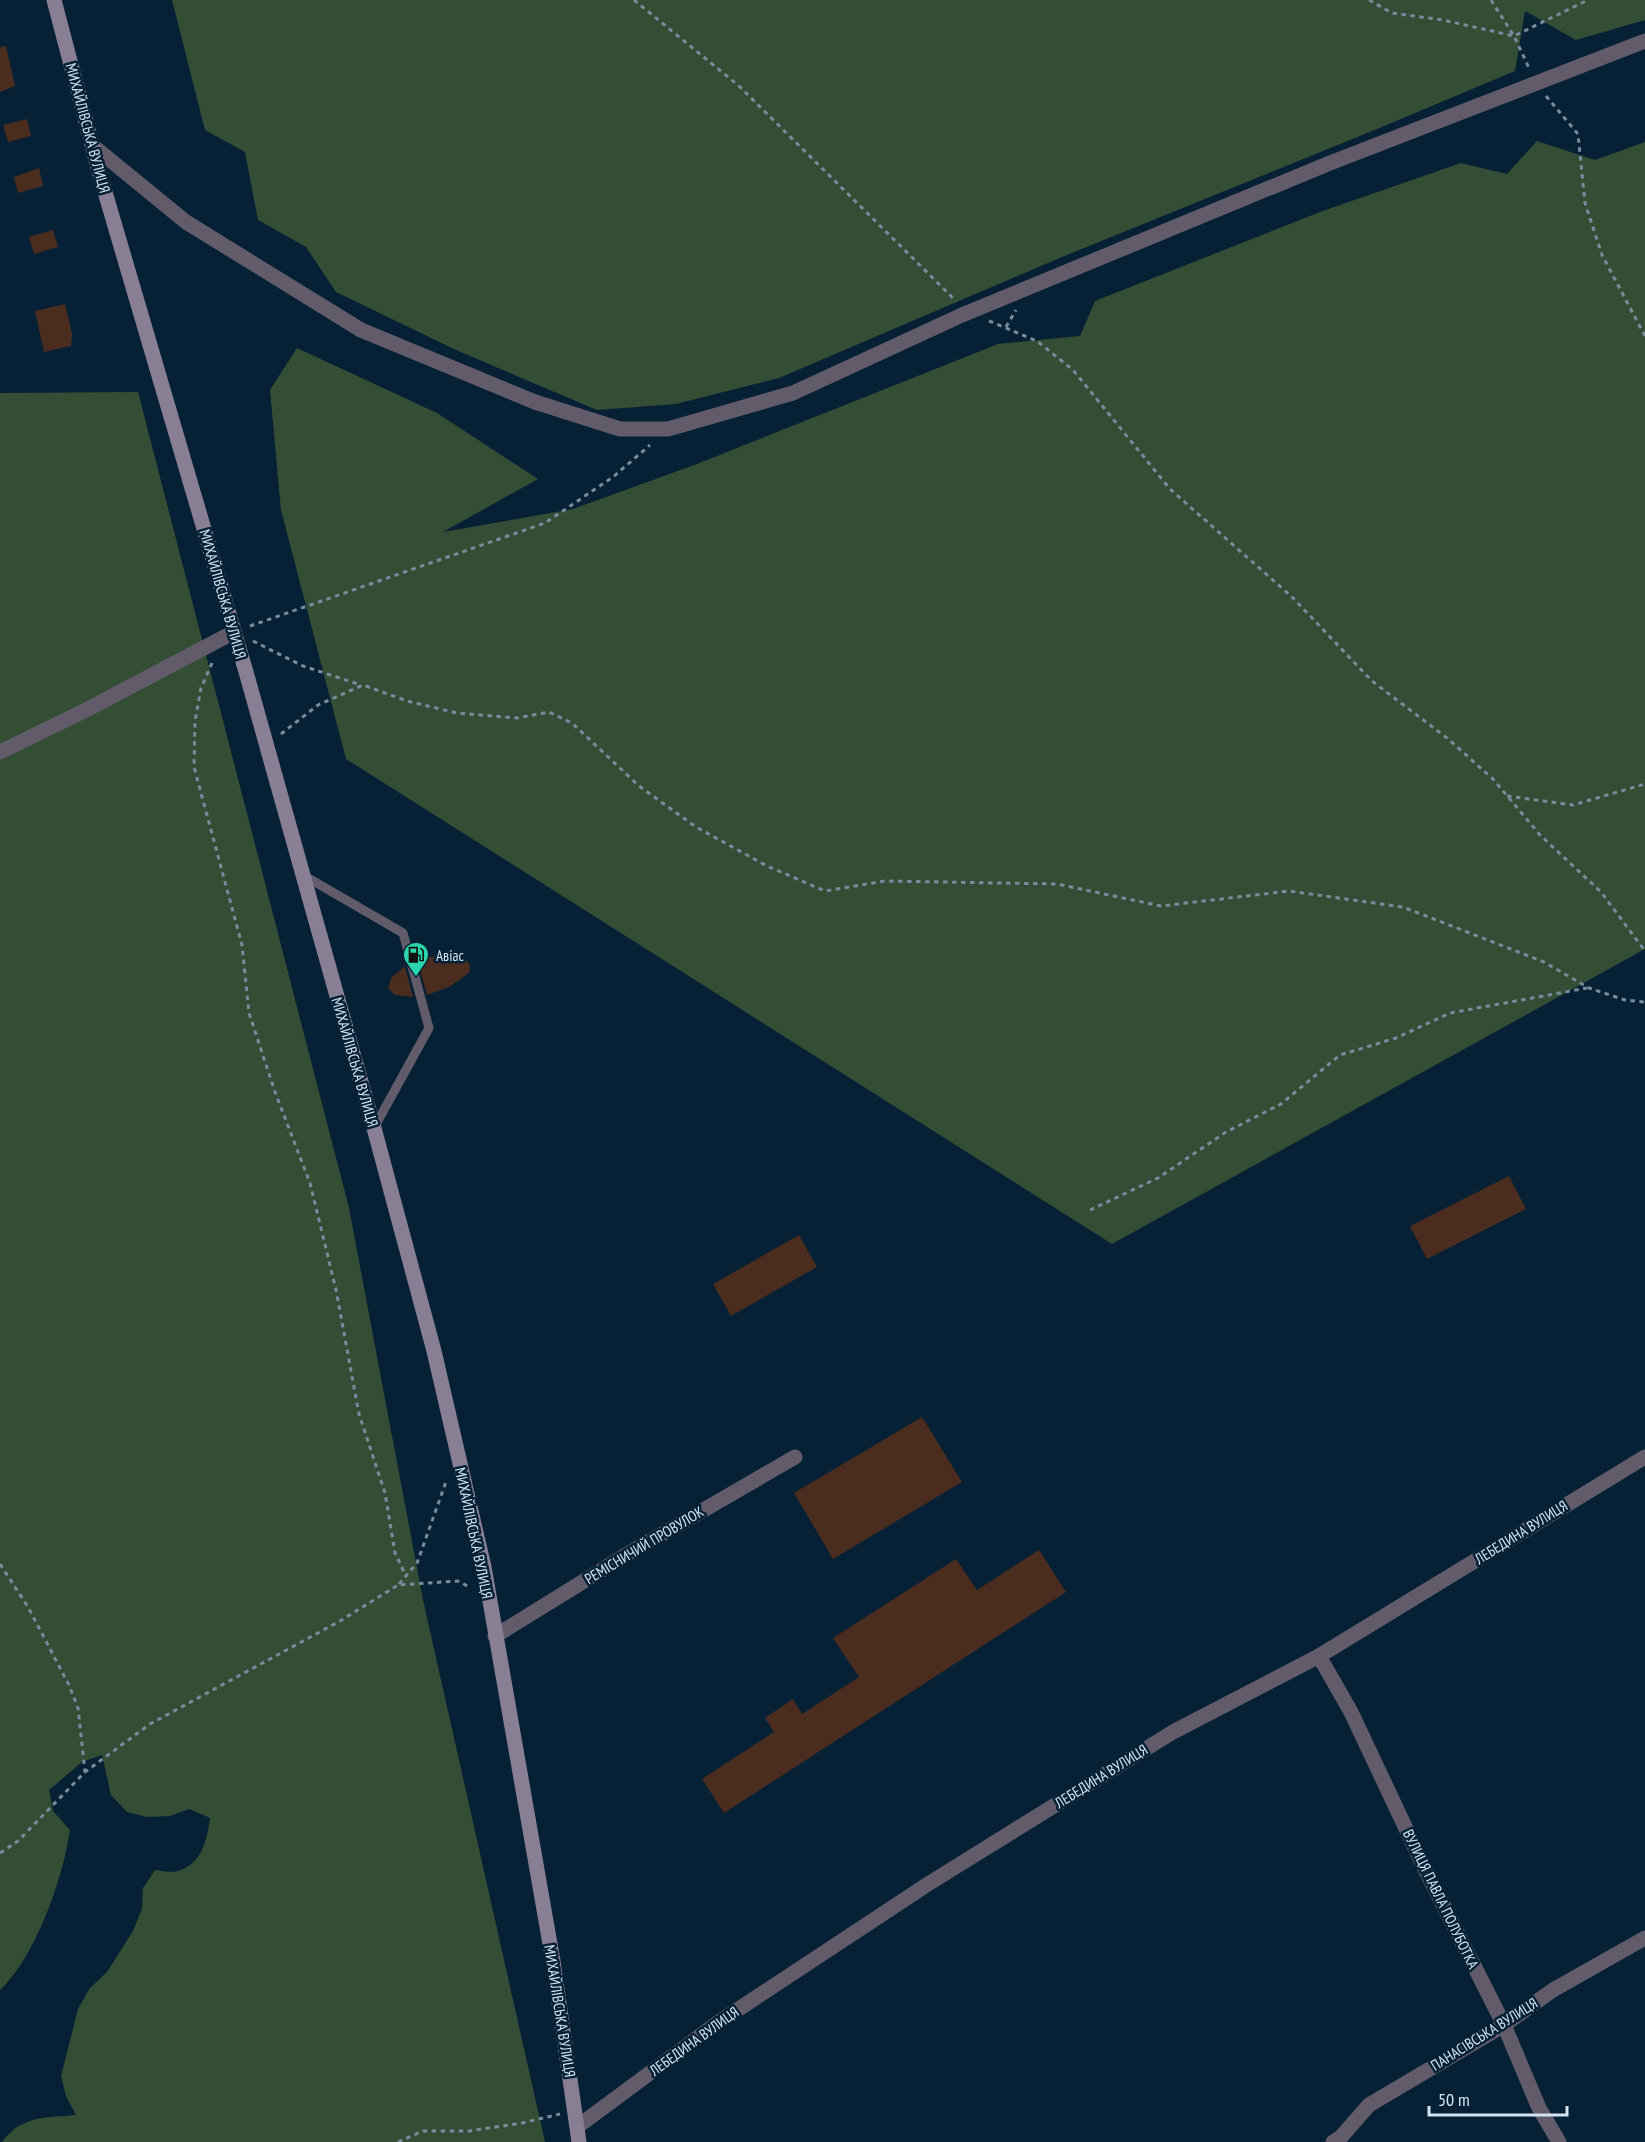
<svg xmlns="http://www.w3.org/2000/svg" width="1645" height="2142" font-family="'PT Sans Narrow',sans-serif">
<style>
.forest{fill:#344e35}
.building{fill:#4a2d1f}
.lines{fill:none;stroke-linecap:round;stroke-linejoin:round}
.path{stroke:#778c9c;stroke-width:3;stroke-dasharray:4.5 4.5;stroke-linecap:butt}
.lane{stroke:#625c6a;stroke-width:9}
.street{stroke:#625c6a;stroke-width:15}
.secondary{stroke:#897f95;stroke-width:15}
.labels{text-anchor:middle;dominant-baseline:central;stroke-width:5;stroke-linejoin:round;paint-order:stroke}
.street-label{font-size:15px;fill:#d4e4f1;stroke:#062135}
.poi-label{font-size:15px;fill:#d4e4f1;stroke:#062135;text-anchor:start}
</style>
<rect width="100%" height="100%" fill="#062135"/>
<g class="forest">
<polygon points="172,0 1645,0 1645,20 1576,40 1525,11 1515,71 1377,129 1062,257 779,378 676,404 597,410 456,350 336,292 306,247 258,220 245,152 205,130"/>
<polygon points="1537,141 1595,160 1645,142 1645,949 1112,1244 346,759 281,510 270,390 297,348 437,413 538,479 443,532 573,509 697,464 998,344 1080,336 1095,301 1320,212 1461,163 1507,174"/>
<path d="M138,392L349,1208L423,1600L545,2142H2C22,2115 45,2118 76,2115L66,2096L61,2076L78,2009L90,1988L107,1972L133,1931L142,1909L143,1888L155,1870C162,1871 172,1873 178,1871C202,1864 207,1840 210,1818L189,1809L170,1816L147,1817L127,1812L111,1795L102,1755L82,1762L49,1790L53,1811L70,1830C63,1878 36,1956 0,1990V393Z"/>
</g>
<g class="building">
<polygon points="6,46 15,86 0,92 0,47"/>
<polygon points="27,119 31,136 8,142 3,125"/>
<polygon points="39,168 43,186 18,193 14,177"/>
<polygon points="53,230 58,247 34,254 29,237"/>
<polygon points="65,304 72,334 71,346 44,352 35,311"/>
<polygon points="445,955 465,959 470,965 469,973 449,987 427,995 417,959"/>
<polygon points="405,966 413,997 395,995 388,988 391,978"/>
<polygon points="1509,1176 1526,1209 1427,1259 1410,1226"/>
<polygon points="799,1235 817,1267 731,1316 713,1284"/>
<polygon points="922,1417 962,1482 833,1559 794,1493"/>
<polygon points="1039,1550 1066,1592 724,1813 702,1779 774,1732 765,1718 793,1699 802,1714 859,1677 833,1638 956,1559 977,1590"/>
</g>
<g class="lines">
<g class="path">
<polyline points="634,0 739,86 956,301"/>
<polyline points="1369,0 1392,13 1443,20 1514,36 1588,0"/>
<polyline points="1491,0 1514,36 1529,68"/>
<polyline points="1546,96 1578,134 1585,203 1602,255 1645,336"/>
<polyline points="989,321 1037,341 1073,370 1170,489 1292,597 1372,681 1447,738 1493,779 1540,835 1601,892 1645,951"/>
<polyline points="1006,327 1016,310"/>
<polyline points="250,626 545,523 613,477 650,445"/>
<polyline points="253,641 303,666 361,685"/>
<polyline points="212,663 201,688 195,721 194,767 242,945 249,1013 275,1092 310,1183 336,1290 359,1414 385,1493 395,1553 406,1576"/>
<polyline points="281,734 318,705 363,685 407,701 457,713 517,718 549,712 572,723 639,786 696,827 767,866 825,891 885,881 1057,884 1161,906 1289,891 1403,907 1544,962 1589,988 1625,1000 1645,1002"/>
<polyline points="1507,796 1573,805 1645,784"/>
<polyline points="1090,1210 1158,1178 1226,1132 1281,1104 1340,1055 1396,1038 1450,1013 1587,988"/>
<polyline points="0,1564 28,1607 69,1685 78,1708 85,1772"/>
<polyline points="399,1584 417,1563 446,1482"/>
<polyline points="0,1853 18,1841 85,1772 150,1724 340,1621 398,1585 458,1581 471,1588"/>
<polyline points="398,2142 423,2131 469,2131 522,2123 560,2114"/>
</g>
<polyline class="lane" points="303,875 403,933 429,1028 374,1128"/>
<g class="street">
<polyline points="93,146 186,222 361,330 535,402 620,429 668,429 793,393 962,315 1330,163 1645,41"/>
<polyline points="0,752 86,710 234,632"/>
<polyline points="495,1636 626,1555 795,1457"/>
<polyline points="1319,1656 1351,1712 1425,1869 1504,2025 1539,2108 1559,2142"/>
<polyline points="577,2127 716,2024 928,1884 1173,1732 1319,1656 1645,1457"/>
<polyline points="1333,2142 1341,2137 1369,2105 1504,2025 1553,1990 1645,1938"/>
</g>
<polyline class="secondary" points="54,0 100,175 246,672 374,1128 434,1351 484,1567 553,1961 579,2142"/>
</g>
<defs>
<symbol id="fuel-pin" viewBox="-11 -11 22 30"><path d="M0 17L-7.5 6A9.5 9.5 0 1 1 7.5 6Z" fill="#2bd5ac" stroke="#062135"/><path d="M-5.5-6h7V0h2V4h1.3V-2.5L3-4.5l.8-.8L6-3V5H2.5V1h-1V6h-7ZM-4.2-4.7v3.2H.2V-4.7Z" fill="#111"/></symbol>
</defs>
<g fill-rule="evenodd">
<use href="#fuel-pin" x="401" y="940" width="30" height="40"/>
</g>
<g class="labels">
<g class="street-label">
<text transform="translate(88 128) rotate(75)">МИХАЙЛІВСЬКА ВУЛИЦЯ</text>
<text transform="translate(223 594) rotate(74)">МИХАЙЛІВСЬКА ВУЛИЦЯ</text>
<text transform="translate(355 1062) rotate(74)">МИХАЙЛІВСЬКА ВУЛИЦЯ</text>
<text transform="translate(1521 1532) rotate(-32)">ЛЕБЕДИНА ВУЛИЦЯ</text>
<text transform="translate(474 1533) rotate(78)">МИХАЙЛІВСЬКА ВУЛИЦЯ</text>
<text transform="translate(644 1545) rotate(-31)">РЕМІСНИЧИЙ ПРОВУЛОК</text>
<text transform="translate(1101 1776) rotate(-32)">ЛЕБЕДИНА ВУЛИЦЯ</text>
<text transform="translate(1441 1899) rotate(64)">ВУЛИЦЯ ПАВЛА ПОЛУБОТКА</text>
<text transform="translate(560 2011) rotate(81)">МИХАЙЛІВСЬКА ВУЛИЦЯ</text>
<text transform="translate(1484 2034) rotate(-32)">ПАНАСІВСЬКА ВУЛИЦЯ</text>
<text transform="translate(694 2041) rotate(-36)">ЛЕБЕДИНА ВУЛИЦЯ</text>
</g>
<g class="poi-label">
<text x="436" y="955">Авіас</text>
</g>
</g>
<path d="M1429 2106v9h138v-9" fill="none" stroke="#d4e4f1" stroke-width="3"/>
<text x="1438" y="2106" font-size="18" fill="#d4e4f1" stroke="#062135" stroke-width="4.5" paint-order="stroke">50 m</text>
</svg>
